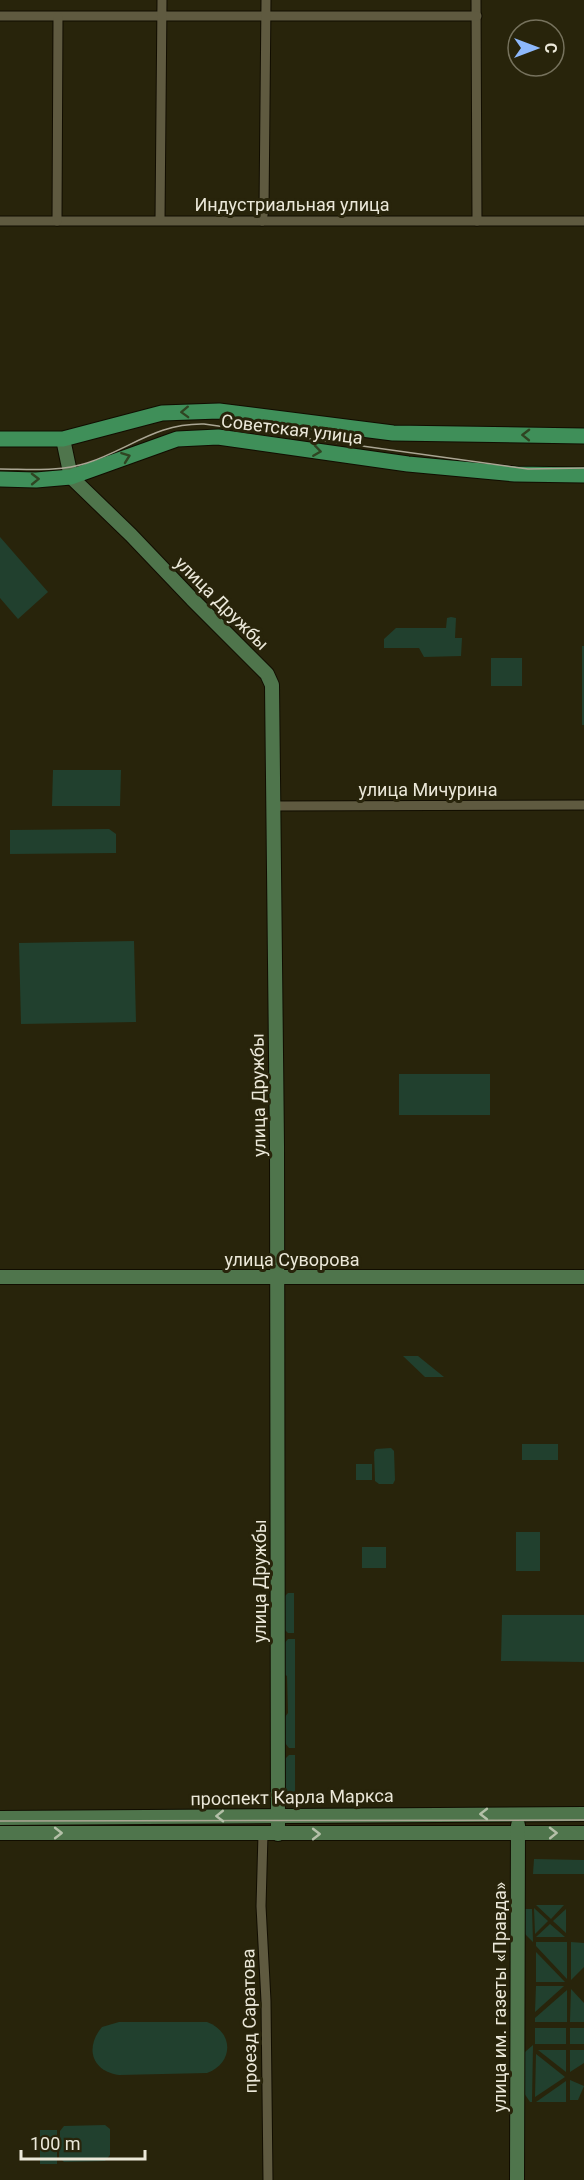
<svg xmlns="http://www.w3.org/2000/svg" width="584" height="2180" font-family="Roboto,sans-serif">
<style>
.green{fill:#21402e}
.lines{fill:none;stroke-linecap:round;stroke-linejoin:round}
.street-casing{stroke:#110d00;stroke-width:11}
.secondary-casing{stroke:#110d00;stroke-width:16}
.primary-casing{stroke:#110d00;stroke-width:17}
.street{stroke:#5f5a40;stroke-width:9}
.secondary{stroke:#4f754c;stroke-width:14}
.primary{stroke:#3f8f59;stroke-width:15}
.tram{stroke:#aaa694;stroke-width:1.5}
.oneway{stroke:#2f4422}
.oneway2{stroke:#b4c0a8}
.labels{text-anchor:middle;dominant-baseline:central;stroke-width:6;stroke-linejoin:round;paint-order:stroke}
.street-label{font-size:18px;fill:#ebe8d9;stroke:#28240b}
</style>
<rect width="100%" height="100%" fill="#28240b"/>
<g class="green">
<polygon points="0,537 48,592 18,619 0,598"/>
<polygon points="451,617 456,618 455,638 462,638 461,656 424,657 419,648 384,648 384,639 396,628 446,628 447,618"/>
<rect x="582" y="646" width="2" height="79"/>
<rect x="491" y="658" width="31" height="28"/>
<polygon points="53,770 121,770 120,806 52,806"/>
<polygon points="109,829 116,834 116,853 10,854 10,830"/>
<polygon points="134,941 136,1022 21,1024 19,943"/>
<rect x="399" y="1074" width="91" height="41"/>
<polygon points="403,1356 418,1356 444,1377 425,1377"/>
<rect x="522" y="1444" width="36" height="16"/>
<polygon points="391,1448 394,1451 395,1480 393,1484 379,1484 375,1481 374,1452 376,1449"/>
<rect x="356" y="1464" width="16" height="16"/>
<rect x="516" y="1532" width="24" height="39"/>
<rect x="362" y="1547" width="24" height="21"/>
<polygon points="288,1593 294,1593 294,1633 288,1633 283,1628 283,1598"/>
<polygon points="502,1615 584,1615 584,1662 501,1661"/>
<polygon points="288,1639 295,1639 295,1748 289,1748 285,1743 285,1717 288,1713 287,1676 284,1674 283,1645"/>
<polygon points="289,1755 295,1755 295,1798 285,1798 284,1760"/>
<polygon points="534,1859 584,1860 584,1874 533,1874"/>
<polygon points="536,1905 564,1905 551,1919"/>
<polygon points="534,1908 548,1921 535,1934"/>
<polygon points="525,1909 532,1909 533,1942 525,1934"/>
<polygon points="566,1909 566,1933 553,1921"/>
<polygon points="550,1924 565,1937 536,1937"/>
<polygon points="536,1942 567,1942 567,1979 536,1946"/>
<polygon points="571,1942 584,1943 584,1967 571,1980"/>
<polygon points="536,1952 565,1982 536,1982"/>
<polygon points="536,1986 564,1986 535,2012"/>
<polygon points="571,1989 584,2003 584,2022 570,2022"/>
<polygon points="567,1990 567,2022 535,2022 535,2018"/>
<path d="M119,2022H207C234,2032 234,2063 207,2073L119,2075C91,2071 85,2047 102,2027Z"/>
<rect x="535" y="2028" width="31" height="16"/>
<rect x="570" y="2028" width="14" height="16"/>
<polygon points="533,2045 532,2102 530,2102 524,2093 525,2052"/>
<polygon points="538,2050 566,2050 566,2072"/>
<polygon points="570,2050 584,2050 584,2063 570,2072"/>
<polygon points="536,2054 565,2077 535,2097"/>
<polygon points="570,2080 584,2086 578,2100 570,2100"/>
<polygon points="566,2081 566,2102 536,2102"/>
<polygon points="105,2125 110,2129 110,2155 105,2161 64,2162 59,2157 60,2131 64,2126"/>
<rect x="40" y="2130" width="17" height="34"/>
</g>
<g class="lines">
<defs>
<g id="street">
<polyline points="476,0 477,221"/>
<polyline points="0,16 477,16"/>
<polyline points="160,220 162,0"/>
<polyline points="0,221 584,221"/>
<polyline points="57,221 58,17"/>
<polyline points="262,221 264,209 266,0"/>
<polyline points="273,806 584,805"/>
<polyline points="263,1834 261,1906 266,2001 268,2180"/>
</g>
<g id="secondary">
<polyline points="63,439 71,477 131,535 192,599 267,674 272,685 277,1146 278,1834"/>
<polyline points="0,1277 584,1277"/>
<polyline points="0,1818 584,1814"/>
<polyline points="0,1833 584,1833"/>
<polyline points="517,2180 518,1825"/>
</g>
<g id="primary">
<polyline points="0,439 63,439 162,413 219,411 393,433 584,436"/>
<polyline points="0,479 36,480 71,477 177,439 218,437 408,464 515,474 584,475"/>
</g>
</defs>
<use href="#street" class="street-casing"/>
<use href="#secondary" class="secondary-casing"/>
<use href="#primary" class="primary-casing"/>
<use href="#street" class="street"/>
<use href="#secondary" class="secondary"/>
<use href="#primary" class="primary"/>
<g class="tram">
<path d="M0,469C29,469 59,472 87,463C130,449 156,423 204,424L528,469L584,468"/>
<polyline points="0,1821 584,1820"/>
</g>
</g>
<defs><path id="oneway-chevron" d="M-2-3.5L2.5 0L-2 3.5" fill="none" stroke-width="1.6" stroke-linecap="round" stroke-linejoin="round" transform="scale(1.5)"/></defs>
<g class="oneway">
<use href="#oneway-chevron" transform="translate(185 412) rotate(178)"/>
<use href="#oneway-chevron" transform="translate(526 435) rotate(-179)"/>
<use href="#oneway-chevron" transform="translate(317 451) rotate(8)"/>
<use href="#oneway-chevron" transform="translate(126 457) rotate(-20)"/>
<use href="#oneway-chevron" transform="translate(35 479) rotate(-1)"/>
</g>
<g class="oneway2">
<use href="#oneway-chevron" transform="translate(484 1814) rotate(180)"/>
<use href="#oneway-chevron" transform="translate(220 1816) rotate(179)"/>
<use href="#oneway-chevron" transform="translate(58 1833)"/>
<use href="#oneway-chevron" transform="translate(553 1833) rotate(-1)"/>
<use href="#oneway-chevron" transform="translate(316 1834)"/>
</g>
<g class="labels">
<g class="street-label">
<text x="292" y="204">Индустриальная улица</text>
<text transform="translate(292 429) rotate(7)">Советская улица</text>
<text transform="translate(222 603) rotate(45)">улица Дружбы</text>
<text x="428" y="789">улица Мичурина</text>
<text transform="translate(258 1095) rotate(-91)">улица Дружбы</text>
<text x="292" y="1259">улица Суворова</text>
<text transform="translate(259 1581) rotate(-90)">улица Дружбы</text>
<text transform="translate(292 1797) rotate(-1)">проспект Карла Маркса</text>
<text transform="translate(499 1997) rotate(-90)">улица им. газеты «Правда»</text>
<text transform="translate(249 2021) rotate(-91)">проезд Саратова</text>
</g>
</g>
<g transform="translate(536 48) rotate(90)"><circle r="28" fill="#28240b" stroke="#76725d" stroke-width="1.5"/>
<path d="M0-4.5L10 22L0 15L-10 22Z" fill="#8eb9fc"/>
<text y="-9" font-size="16" font-weight="bold" text-anchor="middle" fill="#ebe8d9">С</text>
</g>
<path d="M21 2150v9h124v-9" fill="none" stroke="#ebe8d9" stroke-width="3"/>
<text x="30" y="2150" font-size="18" fill="#ebe8d9" stroke="#28240b" stroke-width="4.5" paint-order="stroke">100 m</text>
</svg>
